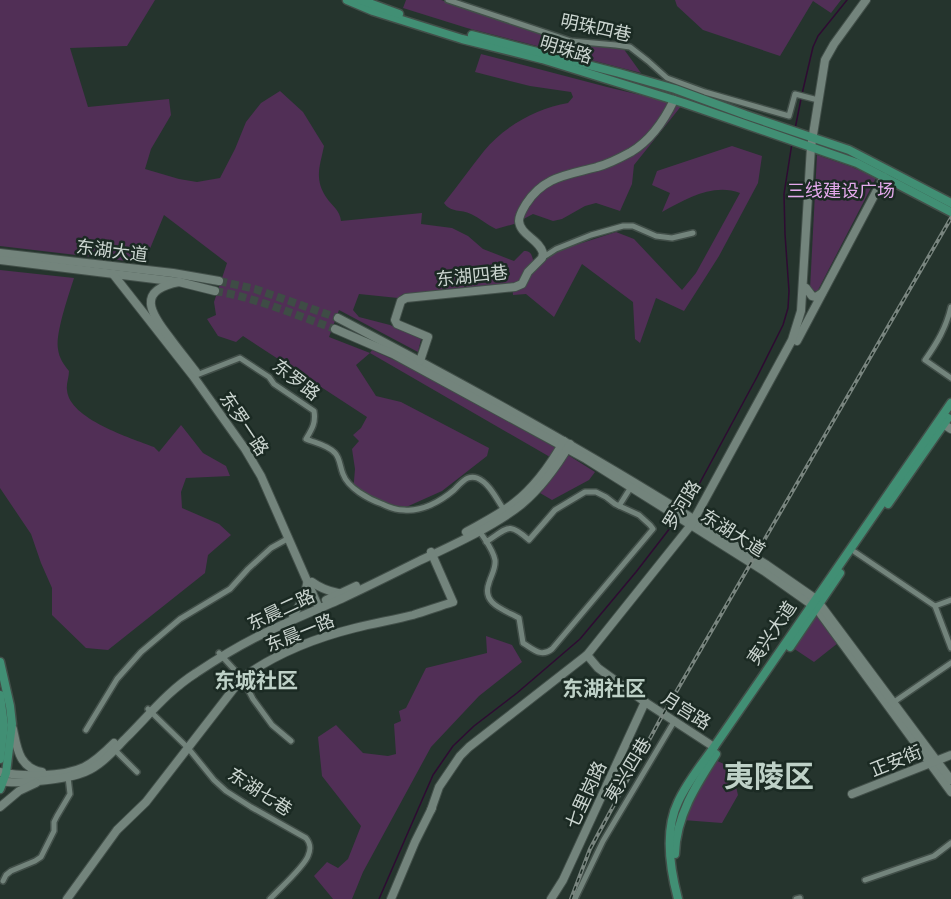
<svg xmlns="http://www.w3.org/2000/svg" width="951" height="899" font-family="Karla,'Noto Sans SC',sans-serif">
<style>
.green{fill:#512f56}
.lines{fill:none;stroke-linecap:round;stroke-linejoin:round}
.stream{stroke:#2e0b32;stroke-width:1.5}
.secondary-tunnel{stroke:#3e4c45;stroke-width:8;stroke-dasharray:8 4;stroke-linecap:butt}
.street-casing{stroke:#424f49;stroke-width:8}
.secondary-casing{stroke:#424f49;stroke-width:10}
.primary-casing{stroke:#424f49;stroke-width:11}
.street{stroke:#73847c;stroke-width:5}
.secondary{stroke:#73847c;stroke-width:8}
.primary{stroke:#418f74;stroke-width:8}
.rail-casing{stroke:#79857f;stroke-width:4}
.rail{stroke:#1b2a23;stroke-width:1.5;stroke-dasharray:4.5;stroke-linecap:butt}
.labels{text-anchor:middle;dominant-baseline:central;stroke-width:5;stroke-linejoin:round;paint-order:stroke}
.street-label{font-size:18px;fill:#cbd5d0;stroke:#1b2a23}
.park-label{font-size:18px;fill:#e3a8eb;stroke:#1b2a23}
.quarter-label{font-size:21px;font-weight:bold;fill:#bed1c7;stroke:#1b2a23}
.town-label{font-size:30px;font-weight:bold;fill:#bed1c7;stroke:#1b2a23}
</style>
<rect width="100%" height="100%" fill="#25342d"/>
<g class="green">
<path d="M0,0H155L127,46L70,48L88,107L169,99L171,115L151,149L145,169L179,179L197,182L220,178L235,149L246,122L261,103L280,91L303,112L324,146C320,166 314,178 326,197C332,206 340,210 341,221L422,213L421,224L452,228L468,236L483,249L514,261L524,251C532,251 532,256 534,264L544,260L557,251L616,232L634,239L682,290L696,273L740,193C713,183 686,199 662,212L670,193L652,185L657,171L732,146L762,156L758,183L719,256L684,311L656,298L640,343L635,339L633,302L582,264L554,317L526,294L513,295L512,284L403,294L398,298L359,294L353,310L359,317L390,325L421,339L418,352L339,310L329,337L370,353L372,350L403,364L556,448L550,457L370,353L356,365L376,396L401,402L489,448L487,456L442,491L404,508L353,493L355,469L352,449L359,441L353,435L361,428L367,417L243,336L236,342L218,336L207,319L216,315L214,302L227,263L164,215L144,263L0,246Z"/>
<polygon points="406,0 441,0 570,43 623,48 641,73 467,28 403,8"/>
<polygon points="675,0 841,0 831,13 813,1 780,56 703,30 677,6"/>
<path d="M481,54L607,87L682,105L634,165L632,184L620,211L596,203L585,206L562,219L553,221L533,214L514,224L496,229C487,225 480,218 471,214C461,209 451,213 444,203C458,186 470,168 484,151C504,126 538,108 568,103L573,97L571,92L530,86L475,72Z"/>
<polygon points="817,155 852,167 876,178 817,292 810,289"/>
<path d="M0,270L74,278C69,294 55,334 58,349C59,358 64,365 69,371C69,378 66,384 67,390C69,419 131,438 154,447L159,452L181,425L203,453L226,466L230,476L186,478L181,492L182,508L219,524L231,535L208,555L205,573L108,650L86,648L52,615V588L41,563L31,534L0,488Z"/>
<polygon points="568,455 595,472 589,480 552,500 540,493"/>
<polygon points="817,614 838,643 814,662 793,648"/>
<polygon points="486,636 512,645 522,662 479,696 431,747 363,872 352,899 333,899 314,876 327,862 338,868 348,859 361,826 322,776 318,737 336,725 363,753 388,756 396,754 394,724 401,721 399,711 406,708 426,668 487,653"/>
<path d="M715,760C734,767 734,776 738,795L722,823L683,820L693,797Z"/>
</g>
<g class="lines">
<g class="stream">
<polyline points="802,94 813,47 818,36 847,0"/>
<polyline points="795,129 801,99"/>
<polyline points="683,510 696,490 757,377 783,325 788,308 789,291 785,234 784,194 792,143"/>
<polyline points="379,899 433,775 453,746 474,726 517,693 580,639 636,572 677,519"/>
</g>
<g class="secondary-tunnel">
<polyline points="219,281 255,289 338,318"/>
<path d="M215,291C257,298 296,315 335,329"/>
</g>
<defs>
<g id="street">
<polyline points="448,0 571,41 616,45 630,47 648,61 667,78 705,92 789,116 795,94 818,100"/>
<polyline points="542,258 556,249 591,235 623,226 633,226 656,236 672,238 693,233"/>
<path d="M951,307C946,328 937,343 925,360L951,378"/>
<path d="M194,376L240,358L269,377L274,384L314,411C316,423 312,429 306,439C315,443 328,445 335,453C340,458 340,467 343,474C348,488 368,499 382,504C388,507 397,510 404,510C422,512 441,501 454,490C458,486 463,480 468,478C471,477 474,477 477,478C490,483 498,502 506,513"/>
<polyline points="619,506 631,487"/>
<path d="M479,530C484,539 493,549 495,560C496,569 491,575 489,583C481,604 505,610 519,618L523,643C533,649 541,658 552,649L653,529L650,525L639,515L615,504L606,497L596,492H585L555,510L529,540C508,521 508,528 486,542"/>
<polyline points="855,552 935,606 951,600"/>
<polyline points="935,606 951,648"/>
<polyline points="219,653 242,678 253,699 272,725 291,741"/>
<polyline points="894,702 951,663"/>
<path d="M148,709L188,748L214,780L226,791L251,807L306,838C311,844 311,849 308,856C304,867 279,889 270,899"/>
<polyline points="86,730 117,679 141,652 180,619 230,589 248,569 271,548 289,538"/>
<polyline points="115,750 137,772"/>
<polyline points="865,880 934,856 951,843"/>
<polyline points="3,881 6,875 11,871 35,861 41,857 54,831 54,822 57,816 70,794 68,777"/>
<polyline points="575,899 603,841 675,720"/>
<polyline points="796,899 800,898"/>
</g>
<g id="secondary">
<polyline points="0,253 173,273 219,281"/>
<polyline points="0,260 179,282 215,291"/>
<polyline points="113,274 193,376 245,449 261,476 319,608"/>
<path d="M179,282C136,290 150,313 170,338C178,349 187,360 196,372"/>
<polyline points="806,288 812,296 816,297 822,293"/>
<path d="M338,318C451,377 563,438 671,505"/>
<polyline points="335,329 393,354 586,459 764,571 812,605 817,609 951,792"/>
<polyline points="797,341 884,177"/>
<path d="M420,361L428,337L397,324L395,320L401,301L406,298L515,287L522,284L528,272L542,258L543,253C539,239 520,235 519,221C519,215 523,209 526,204C544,176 568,175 597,167C609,164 620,158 631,152C651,140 664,121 674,100"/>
<polyline points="943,424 951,429"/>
<polyline points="671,505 767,565 816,599 951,780"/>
<path d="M466,532C482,523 500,514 514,503C536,486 551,464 564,441"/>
<path d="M312,582C320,588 328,591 338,593"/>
<polyline points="326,600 356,586"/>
<path d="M293,615C300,605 305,597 307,584"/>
<polyline points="587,655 598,668 645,702 714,747"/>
<path d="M13,729C17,748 19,768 42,772"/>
<path d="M0,772C22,777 63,777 84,767C96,761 105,752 114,743"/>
<path d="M0,781C18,785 68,779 85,772C102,765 114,750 127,737C149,715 169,690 196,673C220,657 245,642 271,630C294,619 318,609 341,599C367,587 393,574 419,561C451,546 495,526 522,504C541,488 557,466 570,444"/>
<polyline points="852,794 951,755"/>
<polyline points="0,807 19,791 36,783"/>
<polyline points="431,810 439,787 460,756 469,747 587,655 691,525 792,340 801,311 811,147 825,60 834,44 866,0"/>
<path d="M67,899L117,830L146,802L242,678C275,654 315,638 355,628C374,623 394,620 413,615C426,611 440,606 453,602L431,552"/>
<polyline points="391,899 415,842 432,808"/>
<polyline points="551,899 563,880 645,702"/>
</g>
<g id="primary">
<polyline points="347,0 373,11 462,39 542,59 684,103 857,163 951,212"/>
<polyline points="361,0 399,14"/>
<polyline points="472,35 619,73 675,89 746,115 849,150 951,203"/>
<polyline points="888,504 948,418"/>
<polyline points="790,647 840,573"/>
<polyline points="0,662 10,706 12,724 6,773 0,789"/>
<polyline points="0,695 4,725 0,759"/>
<path d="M675,854C676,816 696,785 716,754"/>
<path d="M678,899C670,869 664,831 678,802C687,782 702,764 714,747L951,403"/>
</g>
</defs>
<use href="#street" class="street-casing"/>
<use href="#secondary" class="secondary-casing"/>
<use href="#primary" class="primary-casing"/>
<use href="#street" class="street"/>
<use href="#secondary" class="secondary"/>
<use href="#primary" class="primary"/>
<defs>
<polyline id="rail" points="571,899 590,849 661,718 951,218"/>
</defs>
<use href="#rail" class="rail-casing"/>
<use href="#rail" class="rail"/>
</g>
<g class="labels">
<g class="street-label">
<text transform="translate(596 28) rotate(12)">明珠四巷</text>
<text transform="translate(566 50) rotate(17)">明珠路</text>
<text transform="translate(112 251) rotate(7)">东湖大道</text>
<text transform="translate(472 276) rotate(-6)">东湖四巷</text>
<text transform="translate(296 380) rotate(38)">东罗路</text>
<text transform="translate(244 424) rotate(56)">东罗一路</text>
<text transform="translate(682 505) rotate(-58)">罗河路</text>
<text transform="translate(733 533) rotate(32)">东湖大道</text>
<text transform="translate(281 610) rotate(-25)">东晨二路</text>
<text transform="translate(300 633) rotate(-22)">东晨一路</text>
<text transform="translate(772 633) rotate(-56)">夷兴大道</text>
<text transform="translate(686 711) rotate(32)">月宫路</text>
<text transform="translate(896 761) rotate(-22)">正安街</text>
<text transform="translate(628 770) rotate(-59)">夷兴四巷</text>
<text transform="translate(260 792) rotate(33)">东湖七巷</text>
<text transform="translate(586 795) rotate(-65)">七里岗路</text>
</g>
<g class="park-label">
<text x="841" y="191">三线建设广场</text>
</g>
<g class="quarter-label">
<text x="256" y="681">东城社区</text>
<text x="604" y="689">东湖社区</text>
</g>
<g class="town-label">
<text x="769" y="777">夷陵区</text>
</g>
</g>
</svg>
